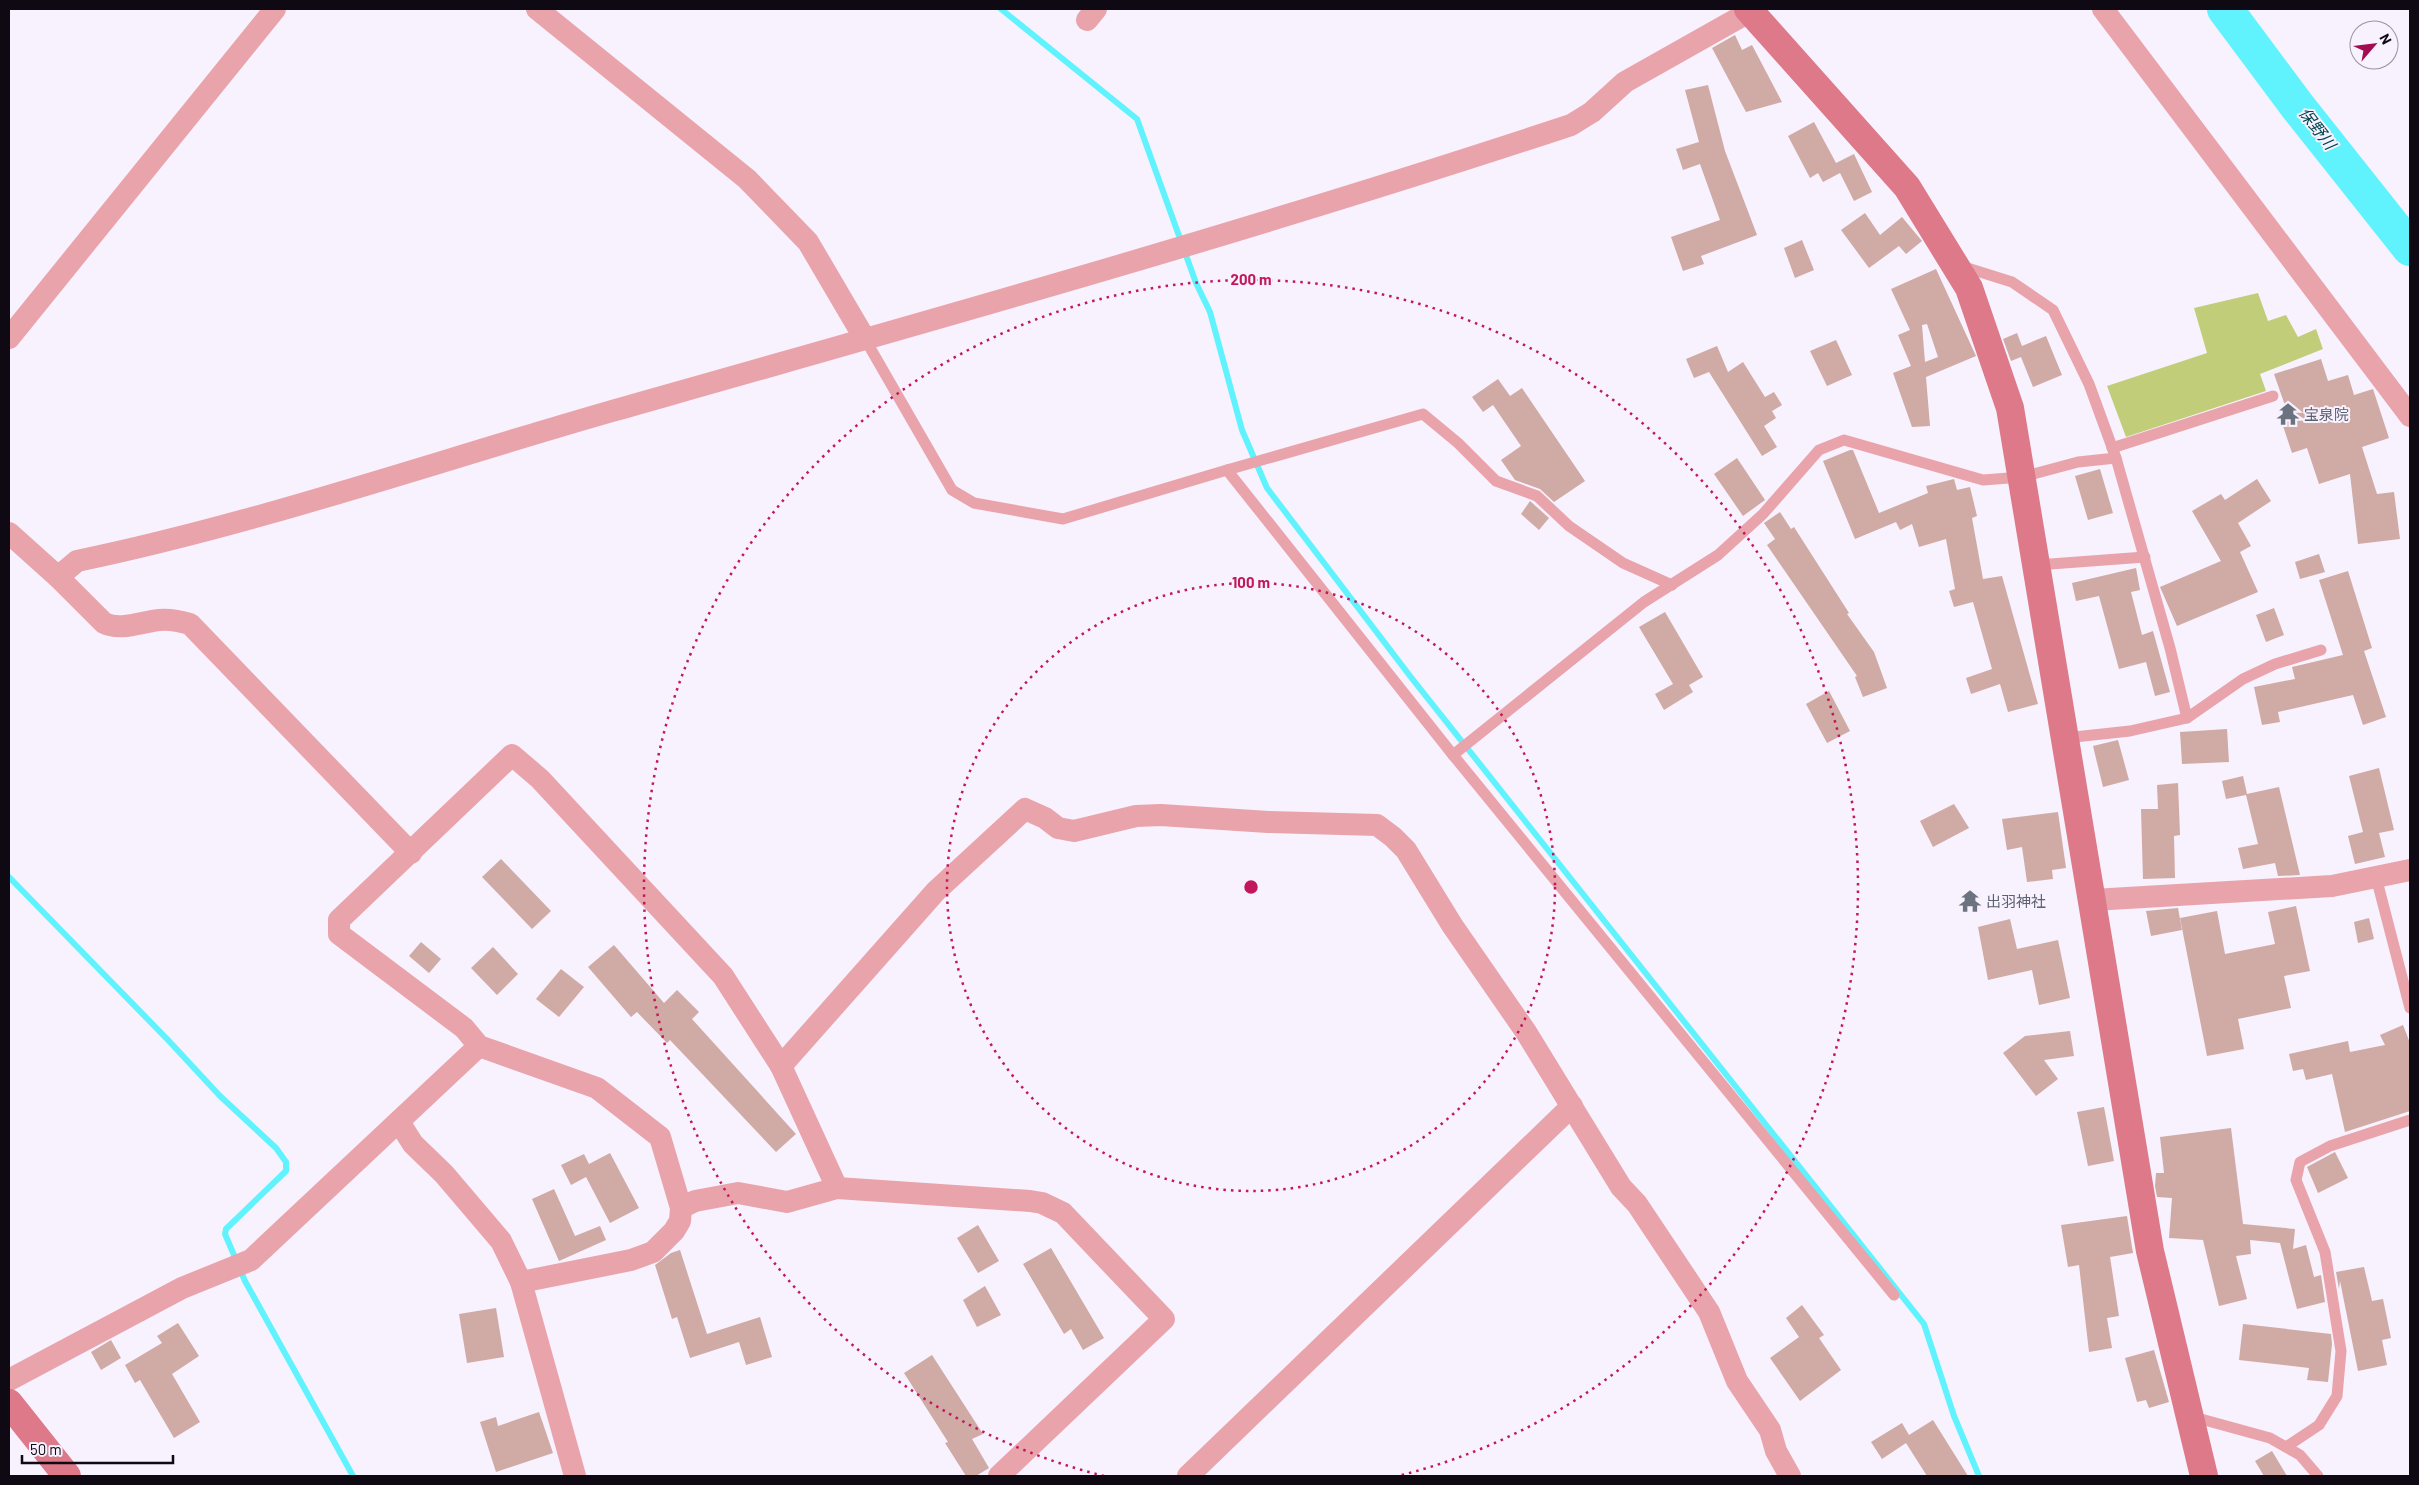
<svg xmlns="http://www.w3.org/2000/svg" width="2419" height="1485" font-family="Barlow,'Noto Sans JP',sans-serif">
<style>
.green{fill:#c2cd79}
.lines{fill:none;stroke-linecap:round;stroke-linejoin:round}
.stream{stroke:#60f3fe;stroke-width:6}
.river{stroke:#60f3fe;stroke-width:36}
.building{fill:#d0aaa5;fill-rule:evenodd}
.lane{stroke:#e9a3ab;stroke-width:11}
.street{stroke:#e9a3ab;stroke-width:22}
.secondary{stroke:#dd7988;stroke-width:28}
.ring{fill:none;stroke:#c2185b;stroke-width:2.5;stroke-dasharray:2.5 5}
.labels{text-anchor:middle;dominant-baseline:central;stroke-width:4;stroke-linejoin:round;paint-order:stroke}
.worship-label{font-size:15px;fill:#5b616d;stroke:#f8f1fe;text-anchor:start}
.water-label{font-size:16px;font-style:italic;fill:#00454a;stroke:#f8f1fe}
.centre{fill:#c2185b;stroke:#f8f1fe;stroke-width:2.5}
.ring-label{font-size:15px;text-anchor:middle;font-weight:bold;fill:#c2185b;stroke:#f8f1fe;stroke-width:4;stroke-linejoin:round;paint-order:stroke}
</style>
<rect width="100%" height="100%" fill="#f8f1fe"/>
<polygon class="green" points="2258,293 2268,321 2286,315 2298,337 2316,329 2323,349 2260,374 2266,391 2126,437 2107,386 2207,353 2194,308"/>
<g class="lines">
<g class="stream">
<polyline points="1001,9 1137,119 1196,283 1210,312 1242,430 1267,488 1410,676 1924,1324 1954,1416 1979,1476"/>
<polyline points="9,877 168,1040 220,1096 276,1148 286,1162 286,1171 226,1229 225,1234 245,1281 353,1476"/>
</g>
<polyline class="river" points="2225,9 2298,107 2410,248"/>
</g>
<g class="building">
<polygon points="1735,35 1742,50 1752,45 1782,102 1746,112 1712,48"/>
<polygon points="1708,85 1725,151 1757,235 1701,256 1704,264 1683,271 1671,237 1720,220 1700,164 1683,170 1676,149 1699,142 1685,90"/>
<polygon points="1814,122 1836,163 1854,154 1872,192 1854,201 1840,173 1823,182 1818,173 1810,178 1788,136"/>
<polygon points="1865,213 1880,235 1902,217 1922,241 1906,254 1899,246 1869,268 1841,230"/>
<polygon points="1802,240 1814,270 1795,278 1784,248"/>
<path d="M1936,269L1976,356L1926,377L1930,426L1912,427L1893,373L1911,366L1898,335L1910,330L1891,289ZM1927,324L1938,357L1925,362L1922,325Z"/>
<polygon points="2017,333 2022,346 2046,336 2062,375 2033,387 2021,357 2011,361 2003,339"/>
<polygon points="1836,340 1852,375 1827,386 1810,351"/>
<polygon points="1717,346 1728,372 1743,362 1765,397 1774,392 1782,405 1772,411 1776,418 1764,426 1777,447 1762,456 1709,372 1694,378 1686,359"/>
<polygon points="2321,359 2328,381 2348,375 2354,395 2373,389 2389,438 2362,447 2377,494 2394,492 2400,539 2358,544 2350,474 2319,484 2307,448 2292,453 2279,414 2287,411 2274,374"/>
<polygon points="1498,379 1510,396 1522,388 1585,481 1554,502 1540,489 1515,480 1501,460 1521,446 1493,405 1483,412 1472,397"/>
<polygon points="1850,450 1853,450 1879,513 1928,493 1926,486 1954,479 1957,490 1970,487 1977,516 1972,518 1983,579 2002,576 2038,704 2008,712 2000,684 1971,694 1966,678 1992,669 1973,602 1954,607 1949,591 1955,589 1946,539 1919,547 1912,524 1900,530 1896,522 1855,539 1823,461"/>
<polygon points="1737,458 1765,500 1743,516 1714,474"/>
<polygon points="2100,469 2113,513 2088,520 2075,476"/>
<polygon points="2257,479 2271,501 2238,523 2251,546 2240,552 2258,592 2177,626 2160,587 2221,561 2192,511 2221,494 2225,500"/>
<polygon points="1530,501 1549,518 1539,530 1521,514"/>
<polygon points="1780,512 1791,529 1794,527 1849,613 1847,614 1874,652 1887,688 1863,697 1855,677 1857,676 1767,545 1775,539 1764,523"/>
<polygon points="2319,554 2325,572 2300,579 2295,562"/>
<polygon points="2136,568 2140,590 2131,592 2142,635 2153,631 2170,692 2155,696 2146,662 2119,669 2099,596 2076,601 2072,583"/>
<polygon points="2348,571 2372,648 2364,651 2386,717 2363,725 2353,695 2278,712 2280,722 2262,725 2254,687 2295,679 2292,667 2343,655 2319,580"/>
<polygon points="2274,608 2284,635 2266,642 2256,615"/>
<polygon points="1665,612 1703,677 1689,685 1693,692 1664,710 1655,694 1673,684 1639,627"/>
<polygon points="1829,691 1850,731 1827,743 1806,704"/>
<polygon points="2227,729 2229,762 2182,764 2180,732"/>
<polygon points="2118,740 2129,780 2103,787 2093,746"/>
<polygon points="2379,768 2394,830 2379,833 2385,857 2355,864 2348,836 2363,832 2349,776"/>
<polygon points="2243,776 2247,794 2279,787 2300,875 2278,876 2275,863 2243,869 2238,848 2258,844 2246,795 2226,799 2222,781"/>
<polygon points="2178,783 2180,835 2174,836 2175,878 2143,879 2141,809 2158,809 2157,785"/>
<polygon points="1954,804 1969,828 1933,847 1920,821"/>
<polygon points="2058,812 2066,868 2052,870 2053,879 2027,882 2022,847 2007,850 2002,819"/>
<polygon points="501,859 551,911 532,929 482,877"/>
<polygon points="2296,906 2310,971 2284,976 2291,1008 2238,1019 2244,1049 2207,1056 2180,918 2217,911 2225,954 2275,944 2268,912"/>
<polygon points="2178,908 2182,930 2151,936 2146,911"/>
<polygon points="2369,918 2374,939 2358,943 2354,922"/>
<polygon points="2010,919 2017,949 2058,940 2070,998 2039,1005 2032,970 1988,980 1978,927"/>
<polygon points="421,942 441,959 429,973 409,956"/>
<polygon points="614,945 664,1003 677,990 699,1012 692,1019 796,1134 776,1152 670,1040 667,1043 637,1012 631,1017 588,967"/>
<polygon points="493,947 518,974 497,995 471,968"/>
<polygon points="561,969 584,987 559,1017 536,999"/>
<polygon points="2403,1025 2410,1043 2410,1111 2345,1132 2332,1074 2306,1080 2303,1069 2293,1071 2289,1054 2348,1041 2350,1052 2385,1045 2380,1035"/>
<polygon points="2070,1031 2074,1056 2044,1060 2058,1079 2036,1096 2003,1053 2025,1036"/>
<polygon points="2104,1107 2114,1161 2088,1166 2077,1112"/>
<polygon points="2231,1128 2243,1224 2295,1229 2293,1249 2306,1245 2314,1277 2321,1275 2325,1302 2297,1309 2280,1243 2250,1240 2251,1254 2236,1256 2247,1299 2219,1306 2203,1240 2169,1238 2172,1198 2157,1197 2155,1186 2156,1173 2164,1173 2160,1137"/>
<polygon points="2335,1152 2348,1178 2318,1193 2307,1167"/>
<polygon points="610,1153 639,1208 610,1223 586,1177 571,1185 561,1165 584,1154 589,1164"/>
<polygon points="554,1189 575,1236 600,1226 606,1240 559,1261 532,1199"/>
<polygon points="2127,1216 2133,1253 2110,1257 2119,1316 2107,1318 2112,1348 2089,1352 2079,1265 2068,1267 2061,1225"/>
<polygon points="978,1225 999,1261 978,1273 957,1238"/>
<polygon points="1051,1248 1104,1338 1083,1350 1071,1329 1064,1334 1023,1264"/>
<polygon points="680,1250 707,1334 760,1317 772,1357 746,1365 739,1342 690,1358 677,1317 672,1319 655,1265 671,1253"/>
<polygon points="2364,1267 2372,1301 2383,1299 2391,1338 2382,1340 2387,1365 2358,1371 2340,1281 2339,1289 2336,1272"/>
<polygon points="985,1286 1001,1315 977,1327 963,1300"/>
<polygon points="1802,1305 1824,1335 1819,1338 1841,1370 1800,1401 1770,1358 1799,1337 1786,1318"/>
<polygon points="496,1308 504,1357 467,1363 459,1314"/>
<polygon points="178,1323 199,1356 172,1374 200,1422 174,1438 140,1380 135,1383 125,1365 162,1343 157,1336"/>
<polygon points="2243,1324 2331,1334 2332,1344 2328,1382 2307,1380 2309,1368 2239,1360"/>
<polygon points="111,1340 121,1358 101,1370 91,1352"/>
<polygon points="2154,1350 2169,1402 2149,1408 2146,1400 2137,1402 2125,1358"/>
<polygon points="932,1355 983,1434 972,1439 989,1468 976,1476 966,1476 945,1443 948,1442 904,1373"/>
<polygon points="539,1412 553,1453 496,1472 480,1422 496,1417 498,1426"/>
<polygon points="1933,1420 1968,1476 1927,1476 1906,1443 1882,1459 1871,1442 1902,1423 1909,1435"/>
<polygon points="2272,1451 2287,1476 2264,1476 2255,1461"/>
</g>
<g class="lines">
<g class="lane">
<polyline points="1961,266 2012,282 2053,310 2089,384 2116,458 2170,648 2187,718"/>
<polyline points="865,339 952,490 974,503 1063,519 1227,470 1453,755 1894,1295"/>
<polyline points="2112,448 2273,396"/>
<polyline points="1227,470 1423,414 1458,443 1496,481 1537,496 1569,526 1623,563 1672,585"/>
<polyline points="2037,565 2145,557"/>
<polyline points="2065,738 2130,731 2187,718 2243,679 2275,664 2321,650"/>
<polyline points="1453,755 1644,602 1718,555 1763,514 1819,450 1844,440 1983,480 2022,477 2078,462 2116,458"/>
<polyline points="2376,877 2410,1008"/>
<polyline points="2190,1416 2270,1438 2300,1455 2318,1476"/>
<polyline points="2286,1447 2319,1425 2337,1396 2341,1351 2325,1252 2296,1180 2300,1162 2330,1146 2410,1120"/>
</g>
<g class="street">
<polyline points="537,9 747,179 808,242 865,339"/>
<polyline points="2103,9 2410,416"/>
<polyline points="1087,20 1096,9"/>
<polyline points="9,338 275,9"/>
<path d="M9,533L58,577L104,623C120,631 141,622 159,620C169,619 180,621 190,624L411,853"/>
<path d="M58,577L77,561C259,523 434,462 612,411C933,320 1254,230 1571,125L1592,112L1625,82L1751,11"/>
<polyline points="2093,900 2332,886 2410,870"/>
<polyline points="781,1066 936,891 1025,809 1045,818 1058,828 1074,831 1136,816 1161,815 1268,822 1377,825 1393,837 1406,850 1452,925 1526,1032 1621,1187 1637,1204 1709,1312 1737,1381 1770,1430 1776,1451 1790,1476"/>
<polyline points="399,1122 413,1144 444,1174 501,1241 521,1282 575,1476"/>
<polyline points="681,1208 695,1201 738,1193 787,1202 837,1188 1030,1201 1042,1203 1063,1213 1164,1319 999,1476"/>
<polyline points="521,1282 631,1260 653,1252 674,1231 680,1221 681,1208 660,1137 597,1088 479,1046 464,1028 339,934 339,920 512,755 540,779 723,976 781,1066 837,1188"/>
<polyline points="9,1380 182,1288 251,1260 479,1046"/>
<polyline points="1188,1476 1572,1106"/>
</g>
<g class="secondary">
<polyline points="1748,9 1907,187 1969,288 2010,408 2150,1251 2204,1476"/>
<polyline points="9,1403 67,1476"/>
</g>
</g>
<g class="ring">
<circle cx="1251" cy="887" r="304"/>
<path d="M1104 1476A607 607 0 1 1 1398 1476"/>
</g>
<defs>
<symbol id="temple-bare" viewBox="-9 -9 18 18"><path d="M0-6L5-2H3V0L6.5 2.5H4V6H1.5V3h-3V6H-4V2.5H-6.5L-3 0V-2H-5Z" fill="#6b7280" stroke="#f8f1fe" stroke-width="2.5" paint-order="stroke"/></symbol>
</defs>
<g fill-rule="evenodd">
<use href="#temple-bare" x="2272" y="398" width="32" height="32"/>
<use href="#temple-bare" x="1954" y="885" width="32" height="32"/>
</g>
<g class="labels">
<g class="worship-label">
<text x="2304" y="414">宝泉院</text>
<text x="1986" y="901">出羽神社</text>
</g>
<g class="water-label">
<text transform="translate(2318 128) rotate(52)">保野川</text>
</g>
</g>
<circle cx="1251" cy="887" r="8" class="centre"/>
<g class="ring-label">
<text x="1251" y="285">200 m</text>
<text x="1251" y="588">100 m</text>
</g>
<rect width="2419" height="1485" fill="none" stroke="#0f0913" stroke-width="20"/>
<g transform="translate(2374 45) rotate(62)"><circle r="24" fill="#f8f1fe" stroke="#9b94a0"/>
<path d="M0-4L9 19L0 12L-9 19Z" fill="#a10d50"/>
<text y="-8" font-size="14" font-weight="bold" text-anchor="middle" fill="#0f0913">N</text>
</g>
<path d="M22 1455v8h151v-8" fill="none" stroke="#0f0913" stroke-width="2.5"/>
<text x="30" y="1455" font-size="15" fill="#0f0913" stroke="#f8f1fe" stroke-width="4" paint-order="stroke">50 m</text>
</svg>
